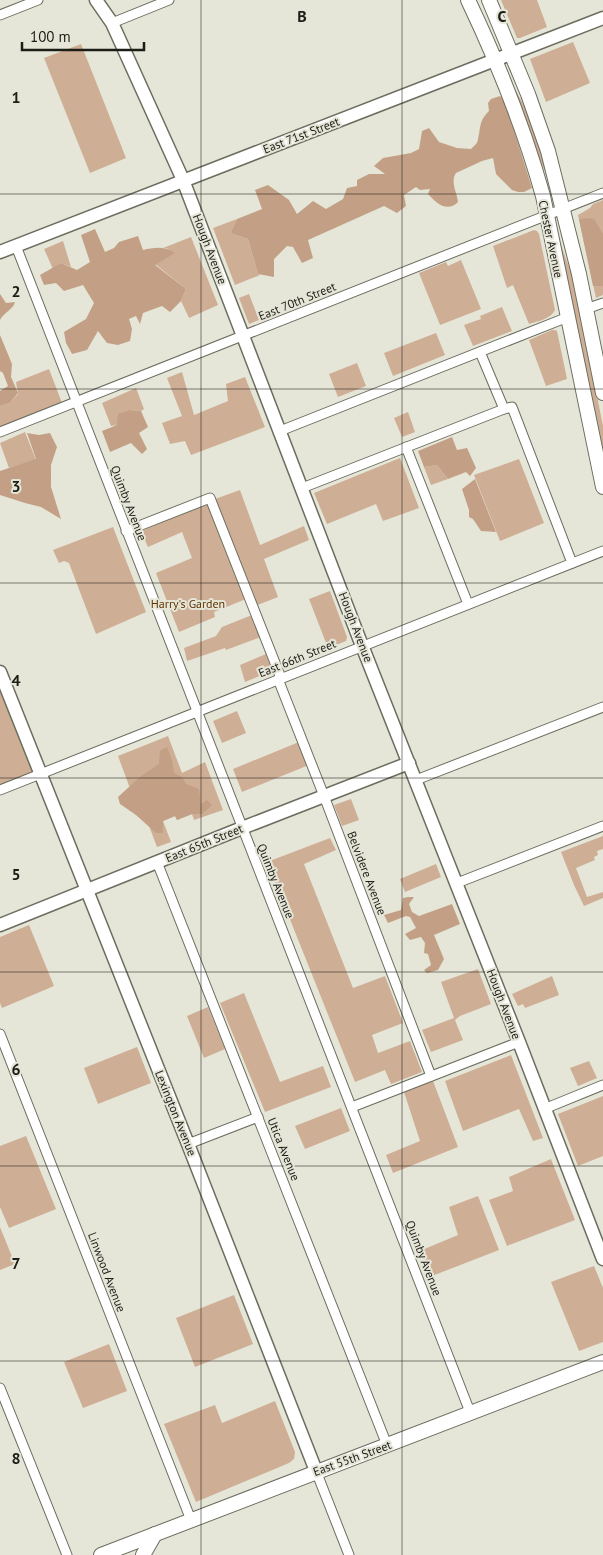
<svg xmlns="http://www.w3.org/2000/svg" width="603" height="1555" font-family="'PT Sans',sans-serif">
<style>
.green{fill:#cfae96}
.forest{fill:#c3a085}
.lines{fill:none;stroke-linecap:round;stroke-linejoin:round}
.street-casing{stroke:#6c6d5f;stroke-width:11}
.secondary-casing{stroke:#6c6d5f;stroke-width:15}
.primary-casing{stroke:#6c6d5f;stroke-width:16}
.street{stroke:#fff;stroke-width:9}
.secondary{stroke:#fff;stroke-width:12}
.primary{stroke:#fff;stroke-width:14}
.grid{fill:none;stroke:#1d1d18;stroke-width:1;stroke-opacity:0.55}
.labels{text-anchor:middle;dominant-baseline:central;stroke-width:4;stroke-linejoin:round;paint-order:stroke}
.street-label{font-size:12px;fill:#1d1d18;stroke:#e5e6d7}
.park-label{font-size:12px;fill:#603201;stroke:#e5e6d7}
.grid-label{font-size:16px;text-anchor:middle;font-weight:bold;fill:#1d1d18;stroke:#e5e6d7;stroke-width:4;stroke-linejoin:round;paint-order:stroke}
</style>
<rect width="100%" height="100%" fill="#e5e6d7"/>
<g class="green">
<polygon points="501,0 537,0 547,27 520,38 517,38"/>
<polygon points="573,42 590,83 546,102 530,59"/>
<polygon points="81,44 126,158 90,173 44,58"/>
<polygon points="515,89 528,113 550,177 548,178 535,149 514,90"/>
<polygon points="603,200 603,295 596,298 578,215 590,208 593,204"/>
<polygon points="237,219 230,233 248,239 258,274 260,275 235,285 213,228"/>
<path d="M534,230L537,231L539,234L555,310C551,319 538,321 529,324L513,285L507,288L493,246Z"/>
<polygon points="191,237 218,305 189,318 181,301 186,289 155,264 169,249 163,248"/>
<polygon points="63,241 71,267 61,263 53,269 44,249"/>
<polygon points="560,245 561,245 574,281 603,426 603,458"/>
<polygon points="461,260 481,309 440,325 419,273 446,262 448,266"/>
<polygon points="249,294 259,320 249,324 239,298"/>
<polygon points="502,307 512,331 473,346 464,325 481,319 480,316"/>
<polygon points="552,330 555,330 557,331 567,379 546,386 529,340"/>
<polygon points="436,333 445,355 393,376 384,353"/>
<polygon points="357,363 366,386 338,397 329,374"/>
<polygon points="49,369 62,403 0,428 0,406 10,403 18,394 16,382"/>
<polygon points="182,372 194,415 228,401 226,384 245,377 265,427 191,455 185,441 170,444 162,423 182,416 167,378"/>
<polygon points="136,388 144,409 141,411 130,410 117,425 111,426 102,403"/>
<polygon points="408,412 415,432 402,437 394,418"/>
<polygon points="25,432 36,460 9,468 0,443"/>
<polygon points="400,458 419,508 383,521 376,504 327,524 314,493"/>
<polygon points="519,459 544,523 500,541 474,475"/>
<polygon points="437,465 448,479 431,485 424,467"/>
<polygon points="240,490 260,545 304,526 309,540 264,559 278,597 255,606 215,499"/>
<polygon points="208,503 246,599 214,612 215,617 179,632 156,573 192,558 182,532 148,547 141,531"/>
<polygon points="113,527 146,612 96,634 69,563 64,561 59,563 53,550"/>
<polygon points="330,591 347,637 346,641 328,648 309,599"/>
<polygon points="252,615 261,637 226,650 225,648 187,661 184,648 216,636 222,627"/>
<polygon points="266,654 272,671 245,682 240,665"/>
<polygon points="0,671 41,774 0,790"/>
<polygon points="237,711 246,733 222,743 213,721"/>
<polygon points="168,736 182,773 205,762 223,810 194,820 192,814 177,820 175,816 163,821 171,842 157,847 143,810 138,810 118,756"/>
<polygon points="299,742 309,765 242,792 233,769"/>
<polygon points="351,799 359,820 342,826 334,805"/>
<polygon points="603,836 603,849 597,851 598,855 594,857 595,860 576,868 587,897 603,892 603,898 584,906 574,885 561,852"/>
<polygon points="330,838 336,850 304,864 353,988 385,976 403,1023 372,1035 378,1053 410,1041 422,1072 391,1084 385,1070 355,1082 267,862"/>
<polygon points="436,864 441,877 405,892 400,879"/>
<polygon points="29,925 54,986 2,1008 0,1003 0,937"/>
<polygon points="478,969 491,1004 460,1016 455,1020 463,1040 431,1052 422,1030 454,1018 441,982"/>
<polygon points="552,976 559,995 525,1008 523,1004 518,1006 512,994"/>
<polygon points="244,993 280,1082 323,1066 331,1087 265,1112 220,1003"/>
<polygon points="208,1007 225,1049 204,1058 187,1016"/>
<polygon points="137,1047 151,1083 98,1104 84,1068"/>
<polygon points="511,1055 543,1138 533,1141 519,1109 463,1131 445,1081"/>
<polygon points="589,1061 597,1078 578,1086 570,1068"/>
<polygon points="433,1081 458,1147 393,1173 386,1155 420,1141 404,1092"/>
<polygon points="603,1096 603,1156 578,1166 558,1114"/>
<polygon points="341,1108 350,1131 305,1149 295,1126"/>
<polygon points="26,1136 56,1209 9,1228 0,1207 0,1146"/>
<polygon points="551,1159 575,1220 507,1246 489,1200 513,1191 509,1177"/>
<polygon points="478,1196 499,1250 432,1276 422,1250 458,1235 449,1207"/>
<polygon points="0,1227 15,1264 0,1270"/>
<polygon points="594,1266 603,1288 603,1342 579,1351 551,1282"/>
<polygon points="234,1295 253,1344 195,1367 176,1318"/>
<polygon points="109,1344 127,1391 83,1408 64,1362"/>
<polygon points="275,1401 295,1452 294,1459 289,1463 196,1502 164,1424 215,1405 222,1423"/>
</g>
<g class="forest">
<path d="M500,96L505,101L532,188L524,192H518L512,190L496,174L493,158L482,161L456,173C450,182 457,192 458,202C447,213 436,203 428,194L430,189L420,190L416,187L404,195L406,206L397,213L384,206L308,240L313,258L302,263L293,247L287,246L274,259V277L258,274L248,239L230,233L237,219L262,209L255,190L268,185L289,200L297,214L313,201L326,209L343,199L347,188L357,186V180L369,174H385L374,166L383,158L411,153L419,149L422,131L429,128L439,142L457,148L471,149C474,146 478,143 478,139C481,126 479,121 489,111L488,103L491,99Z"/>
<polygon points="587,218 594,219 603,234 603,286 593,286 579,219"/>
<path d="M95,229L105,252L114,248L119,242L138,236L143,250C155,247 165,246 175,253L155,265L186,289L181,301L170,312L162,306L143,313L140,324L136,316L129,319L132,329L130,341L118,345L107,343L98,331L87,350L72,354L66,343L64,332L86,319L94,303L83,285L64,291L56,283L44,285L40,275L61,263L77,270L90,262L81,235Z"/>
<path d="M0,294L6,303L15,302C13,310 4,312 0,320Z"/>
<polygon points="0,335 12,364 11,377 18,393 10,403 0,406 0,391 8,386 3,373 0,371"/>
<polygon points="130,410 141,411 148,427 139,433 147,449 142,454 131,443 110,452 102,431 117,425 118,414"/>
<polygon points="27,433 39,435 50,433 57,447 51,465 51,487 61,519 41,507 25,503 0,495 0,471 36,459"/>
<polygon points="452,437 457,450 467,448 476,468 470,476 466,472 448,479 437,465 424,467 418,451"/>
<polygon points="475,479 496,532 481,531 473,519 469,517 469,510 462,489"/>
<polygon points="167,747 172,760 174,773 182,777 186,784 199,789 201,804 207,800 212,805 202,814 192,814 177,820 175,816 163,821 163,833 156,833 136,815 120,804 118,797 141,776 159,764 160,751"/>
<polygon points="408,897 414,897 409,904 412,912 419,916 452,904 460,924 434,935 444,959 438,970 427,973 424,970 431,965 428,954 424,953 425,943 421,937 410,940 405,934 416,928 410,917 406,916 388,923 384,915 401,910 403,898"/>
</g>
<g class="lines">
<defs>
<g id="street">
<polyline points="0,15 38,0"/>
<polyline points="112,23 169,0"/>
<polyline points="16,246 470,1412"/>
<polyline points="586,309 603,303"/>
<polyline points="480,352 504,409 512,407 572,563"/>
<polyline points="280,431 568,317"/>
<polyline points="0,432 603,193"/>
<polyline points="406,447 468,604"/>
<polyline points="302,488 504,409"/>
<polyline points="126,531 210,498 281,678"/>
<polyline points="278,679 324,796 431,1076"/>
<polyline points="416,780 603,707"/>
<polyline points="0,790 603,551"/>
<polyline points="157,862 387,1445"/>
<polyline points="457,883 603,826"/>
<polyline points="0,1034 191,1520"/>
<polyline points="352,1107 519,1042"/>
<polyline points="544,1109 603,1085"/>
<polyline points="188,1144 258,1117"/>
<polyline points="0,1388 67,1555"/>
<polyline points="316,1471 349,1555"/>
</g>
<g id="secondary">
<polyline points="96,0 112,23 183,180 359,638 519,1042 603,1259"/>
<polyline points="0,252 603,18"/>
<polyline points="0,672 188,1144 316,1471"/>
<polyline points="0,925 242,828 409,763"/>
</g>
<g id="primary">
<path d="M468,0C498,63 524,128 543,196L603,487"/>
<polyline points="489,0 528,94 548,151 579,274 603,393"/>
<polyline points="101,1555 603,1362"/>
<polyline points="143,1555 155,1534"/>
</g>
</defs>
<use href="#street" class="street-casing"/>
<use href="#secondary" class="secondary-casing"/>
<use href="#primary" class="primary-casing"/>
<use href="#street" class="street"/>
<use href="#secondary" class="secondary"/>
<use href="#primary" class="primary"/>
</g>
<path class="grid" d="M201,0V1555M402,0V1555M0,194H603M0,389H603M0,583H603M0,778H603M0,972H603M0,1166H603M0,1361H603"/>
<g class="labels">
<g class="street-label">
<text transform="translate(301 135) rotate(-21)">East 71st Street</text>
<text transform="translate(551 239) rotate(78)">Chester Avenue</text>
<text transform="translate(210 249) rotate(69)">Hough Avenue</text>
<text transform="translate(297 301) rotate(-22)">East 70th Street</text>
<text transform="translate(129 503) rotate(69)">Quimby Avenue</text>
<text transform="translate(356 627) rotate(69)">Hough Avenue</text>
<text transform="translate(297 658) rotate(-22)">East 66th Street</text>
<text transform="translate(204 843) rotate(-22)">East 65th Street</text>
<text transform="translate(367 873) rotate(69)">Belvidere Avenue</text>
<text transform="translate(276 881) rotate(68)">Quimby Avenue</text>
<text transform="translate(504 1004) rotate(69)">Hough Avenue</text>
<text transform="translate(176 1113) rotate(68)">Lexington Avenue</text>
<text transform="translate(284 1149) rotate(68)">Utica Avenue</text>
<text transform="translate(424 1258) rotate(69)">Quimby Avenue</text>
<text transform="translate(107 1272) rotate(69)">Linwood Avenue</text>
<text transform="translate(352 1458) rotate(-20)">East 55th Street</text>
</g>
<g class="park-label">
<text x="188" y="603">Harry's Garden</text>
</g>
</g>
<g class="grid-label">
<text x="302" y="22">B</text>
<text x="502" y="22">C</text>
<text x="16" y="103">1</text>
<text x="16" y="297">2</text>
<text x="16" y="492">3</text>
<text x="16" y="686">4</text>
<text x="16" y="880">5</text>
<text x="16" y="1075">6</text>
<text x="16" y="1269">7</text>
<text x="16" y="1464">8</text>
</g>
<path d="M22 42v8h122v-8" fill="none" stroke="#1d1d18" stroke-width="2.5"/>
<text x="30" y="42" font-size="15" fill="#1d1d18" stroke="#e5e6d7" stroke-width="4" paint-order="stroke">100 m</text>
</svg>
